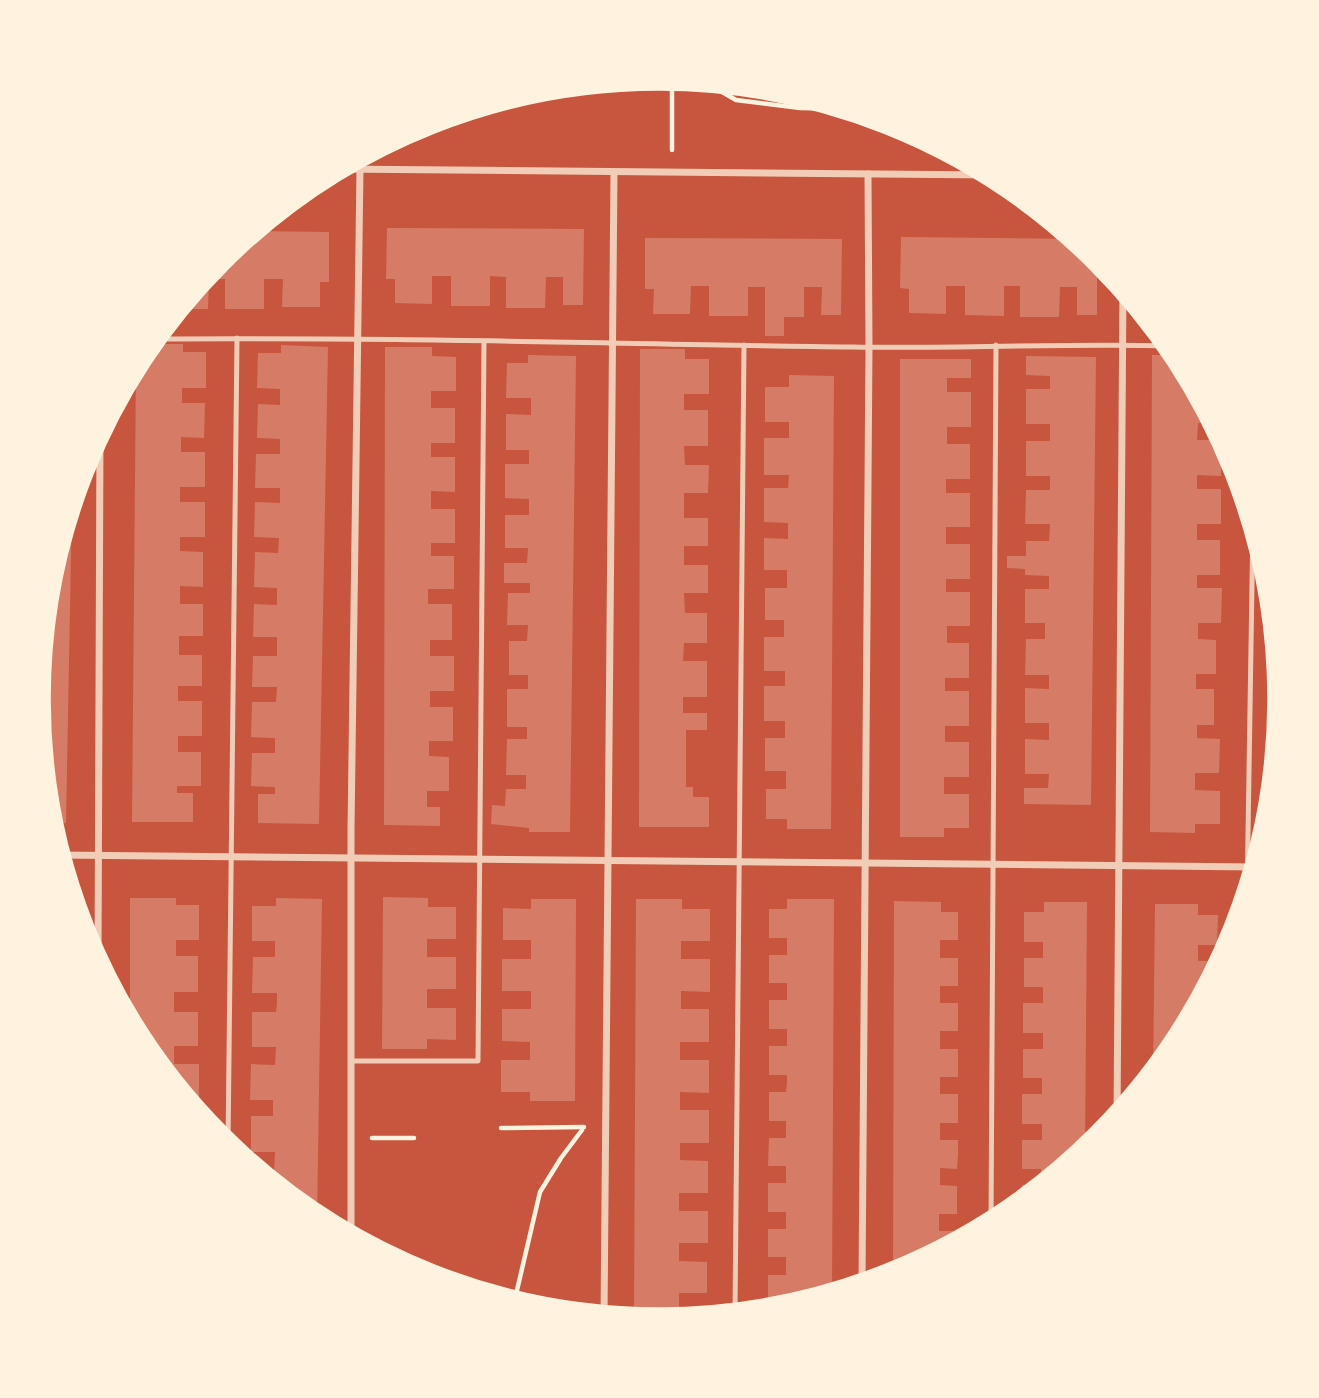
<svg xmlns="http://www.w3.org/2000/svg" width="1319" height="1398" font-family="'Alegreya Sans',sans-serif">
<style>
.building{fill:#d67c66}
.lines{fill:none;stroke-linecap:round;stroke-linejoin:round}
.path{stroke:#fff3e0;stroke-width:4.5}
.service{stroke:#f1ccb7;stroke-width:5}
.minor{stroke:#f1ccb7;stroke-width:7}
.rim{fill:none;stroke:#fff3e0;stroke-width:3.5}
</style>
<rect width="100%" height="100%" fill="#c8553d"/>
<g class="building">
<polygon points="387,228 584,229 583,305 563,305 563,277 546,277 545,308 506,308 506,277 490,276 490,306 451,306 451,276 432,276 432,304 395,303 395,279 386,279"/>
<polygon points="253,231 329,232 329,282 320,282 320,307 282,307 283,279 264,279 264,309 225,309 225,279 209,279 208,309 178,309 219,258"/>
<polygon points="901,237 1075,239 1097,256 1097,315 1077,315 1077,287 1060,287 1059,317 1020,317 1020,286 1004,286 1004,316 965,315 965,286 946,286 946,314 909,313 909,289 900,288"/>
<polygon points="645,238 842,239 841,315 821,315 822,287 804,287 804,317 784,317 784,336 765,336 765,287 748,287 748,316 709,316 709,286 691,286 690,314 653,314 654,289 645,289"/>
<polygon points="149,344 183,344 183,352 206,352 206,388 182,388 182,403 205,403 204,438 181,437 181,452 205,452 205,487 180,487 180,502 205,502 205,537 180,537 180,551 203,552 203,587 180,586 180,604 203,604 203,636 179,636 179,655 202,655 202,686 178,686 178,701 202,701 202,736 178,736 178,752 201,752 201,786 177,786 177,793 193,793 193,822 132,822 136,364"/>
<polygon points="281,345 328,347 319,824 258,823 258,794 275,794 275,787 251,786 252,753 275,753 275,738 251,737 252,702 276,702 277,687 252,687 253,656 277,656 277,637 253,637 254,604 277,605 277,588 254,587 255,552 278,553 279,538 254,537 255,502 280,503 280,488 255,488 256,454 280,454 280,439 257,438 258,404 280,405 280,389 257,388 258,353 281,353"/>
<polygon points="385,347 432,347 432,356 456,357 456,391 431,391 431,408 455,408 455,443 431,443 431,457 455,457 455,492 431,491 431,509 455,509 455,543 431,543 431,556 454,556 454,589 428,589 428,604 452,604 452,640 430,640 430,656 454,656 454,691 430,691 430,707 453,707 453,741 429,741 429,756 449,757 449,791 427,791 427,807 440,807 440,826 384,825"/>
<polygon points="640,349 685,349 685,359 709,359 709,394 684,394 684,410 708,410 708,446 684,446 685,465 709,465 708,493 684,493 684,518 708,518 708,546 684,546 684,565 708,565 708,593 684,593 685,613 707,613 707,643 684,643 683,661 707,661 707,697 683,697 683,713 707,713 707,730 686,730 686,787 693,787 693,797 709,797 709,827 639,827"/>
<polygon points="528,355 576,356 570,832 529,832 529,828 491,824 492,805 505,806 506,789 526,789 526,775 506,775 507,739 527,739 527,727 507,727 507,689 528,689 528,675 509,675 509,641 527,641 528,625 507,625 508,593 530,593 530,583 504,583 504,563 527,563 528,548 505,548 505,515 529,515 529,499 505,498 505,464 529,464 529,450 506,450 506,414 531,415 531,398 506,398 507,363 528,363"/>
<polygon points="1152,355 1178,355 1215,423 1198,423 1197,440 1221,440 1221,476 1197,475 1197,489 1221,489 1221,524 1197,524 1197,540 1220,540 1220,575 1197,575 1197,588 1222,588 1221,623 1198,623 1198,639 1216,640 1216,674 1196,674 1196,689 1214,689 1214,725 1197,725 1197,738 1220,739 1219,773 1195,773 1195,790 1220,791 1220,824 1195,824 1195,833 1150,832"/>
<polygon points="1026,356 1096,357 1091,805 1024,804 1024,788 1048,788 1049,774 1025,774 1025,739 1049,740 1049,723 1025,723 1025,688 1049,689 1049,675 1025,675 1026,639 1045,639 1045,623 1025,623 1025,589 1049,589 1049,576 1025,575 1025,569 1007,568 1007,556 1026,556 1026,541 1049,541 1050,524 1025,524 1026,490 1050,490 1050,476 1026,476 1026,441 1050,441 1050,424 1026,424 1026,389 1050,389 1050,376 1026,375"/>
<polygon points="900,359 971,359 971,378 947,378 947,392 971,392 971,427 947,427 947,444 970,444 970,479 946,479 946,493 970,493 970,527 946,527 946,544 970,544 970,579 946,579 946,592 970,592 970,626 947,626 947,643 969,643 969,678 945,678 945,691 969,691 969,726 945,726 945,742 969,742 969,777 944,777 944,794 969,794 969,828 944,828 944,837 900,837"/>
<polygon points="789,375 834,376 831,829 787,829 787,819 766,819 766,789 786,789 786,771 765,771 765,738 785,738 785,721 764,721 764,686 785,686 785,671 764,671 764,637 784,637 784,620 765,620 765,588 787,588 787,570 764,570 764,538 788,539 788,523 764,522 764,488 788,488 789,475 764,475 764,438 789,438 789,422 765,422 765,387 789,387"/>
<polygon points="72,502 66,823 49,822 37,699 49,577"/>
<polygon points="383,897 428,898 428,907 456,907 456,939 427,939 427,957 456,957 456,989 427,989 427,1008 456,1008 456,1040 427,1039 427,1049 382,1049"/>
<polygon points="130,898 176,898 176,905 199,905 199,940 176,940 176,956 198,956 198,992 174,992 174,1012 198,1012 198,1046 174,1046 174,1064 199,1064 199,1100 187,1100 141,1045 130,1024"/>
<polygon points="276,898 322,899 317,1219 259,1172 274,1172 275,1152 251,1152 251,1116 273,1116 273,1100 250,1100 251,1064 275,1065 276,1047 252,1047 252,1012 276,1012 277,1003 277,993 252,993 253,957 275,957 275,941 252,941 252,906 276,906"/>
<polygon points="531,899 576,899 575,1101 530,1101 530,1092 501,1092 501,1060 530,1060 530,1042 502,1041 502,1009 531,1009 531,991 502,991 502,959 531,959 531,940 503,940 503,908 531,909"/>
<polygon points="636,899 682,899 682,909 710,909 710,941 681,941 681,959 710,959 710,992 681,991 681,1009 709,1009 709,1042 680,1042 680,1060 709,1060 709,1093 680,1092 680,1110 709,1110 709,1143 680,1143 680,1160 708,1161 708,1193 679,1193 679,1211 708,1211 708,1243 679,1243 679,1261 707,1262 707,1293 679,1293 679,1312 707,1312 707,1317 659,1322 634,1319"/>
<polygon points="787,899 834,899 833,1107 832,1294 785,1308 785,1303 768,1303 768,1275 786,1275 786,1257 768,1257 768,1229 786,1229 786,1212 768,1212 768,1183 786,1183 786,1166 768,1166 769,1138 786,1138 786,1121 769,1121 769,1092 786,1092 787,1083 787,1075 769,1075 769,1046 787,1046 787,1029 769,1029 769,1000 787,1000 787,983 769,983 769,955 787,955 787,938 769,938 769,909 787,909"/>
<polygon points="894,901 941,902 941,912 958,912 958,940 940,940 940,958 958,958 958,986 940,986 940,1003 958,1003 958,1031 940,1031 940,1049 958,1049 958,1077 940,1077 940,1094 958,1094 958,1123 940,1123 940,1140 958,1140 958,1154 957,1169 940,1168 940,1185 957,1186 957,1214 939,1214 939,1231 957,1231 957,1243 893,1276"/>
<polygon points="1044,902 1087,902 1085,1152 1022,1203 1022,1185 1041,1185 1041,1169 1022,1169 1022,1140 1042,1140 1042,1124 1022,1124 1022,1094 1042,1094 1042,1078 1023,1078 1023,1049 1043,1049 1043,1033 1023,1033 1023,1003 1043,1003 1043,987 1024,987 1024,958 1043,958 1043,942 1024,942 1024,912 1044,912"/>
<polygon points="1155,904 1198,904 1198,915 1218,915 1217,945 1198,945 1198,961 1217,961 1217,970 1206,990 1198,990 1198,1006 1177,1045 1153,1074"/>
</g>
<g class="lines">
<g class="path">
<polyline points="701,80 736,100 800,108 848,109"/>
<polyline points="672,150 672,77"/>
<polyline points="501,1128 584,1127"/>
<polyline points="372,1138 414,1138"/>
<polyline points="514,1303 540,1192 561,1158 582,1130"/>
</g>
<g class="service">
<path d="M154,339C387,337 620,344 853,347C960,349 1065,343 1172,346"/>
<polyline points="1247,897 1253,521"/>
<polyline points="351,1061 478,1061 484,342"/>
<polyline points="228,1146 237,338"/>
<polyline points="991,1225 996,345"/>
<polyline points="735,1314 744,345"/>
</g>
<g class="minor">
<polyline points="336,169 994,175"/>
<polyline points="59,855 1256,867"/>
<polyline points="98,963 100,431"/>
<polyline points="1117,1119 1123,287"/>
<polyline points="351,1237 351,829 360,169"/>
<polyline points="862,1285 869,347 868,174"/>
<polyline points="604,1316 614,172"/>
</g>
</g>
<path d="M0 0H1319V1398H0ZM49 699a610 610 0 1 1 1220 0a610 610 0 1 1-1220 0Z" fill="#fff3e0" fill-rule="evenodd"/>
<path class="rim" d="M49 699a610 610 0 1 1 1220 0a610 610 0 1 1-1220 0Z"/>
</svg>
